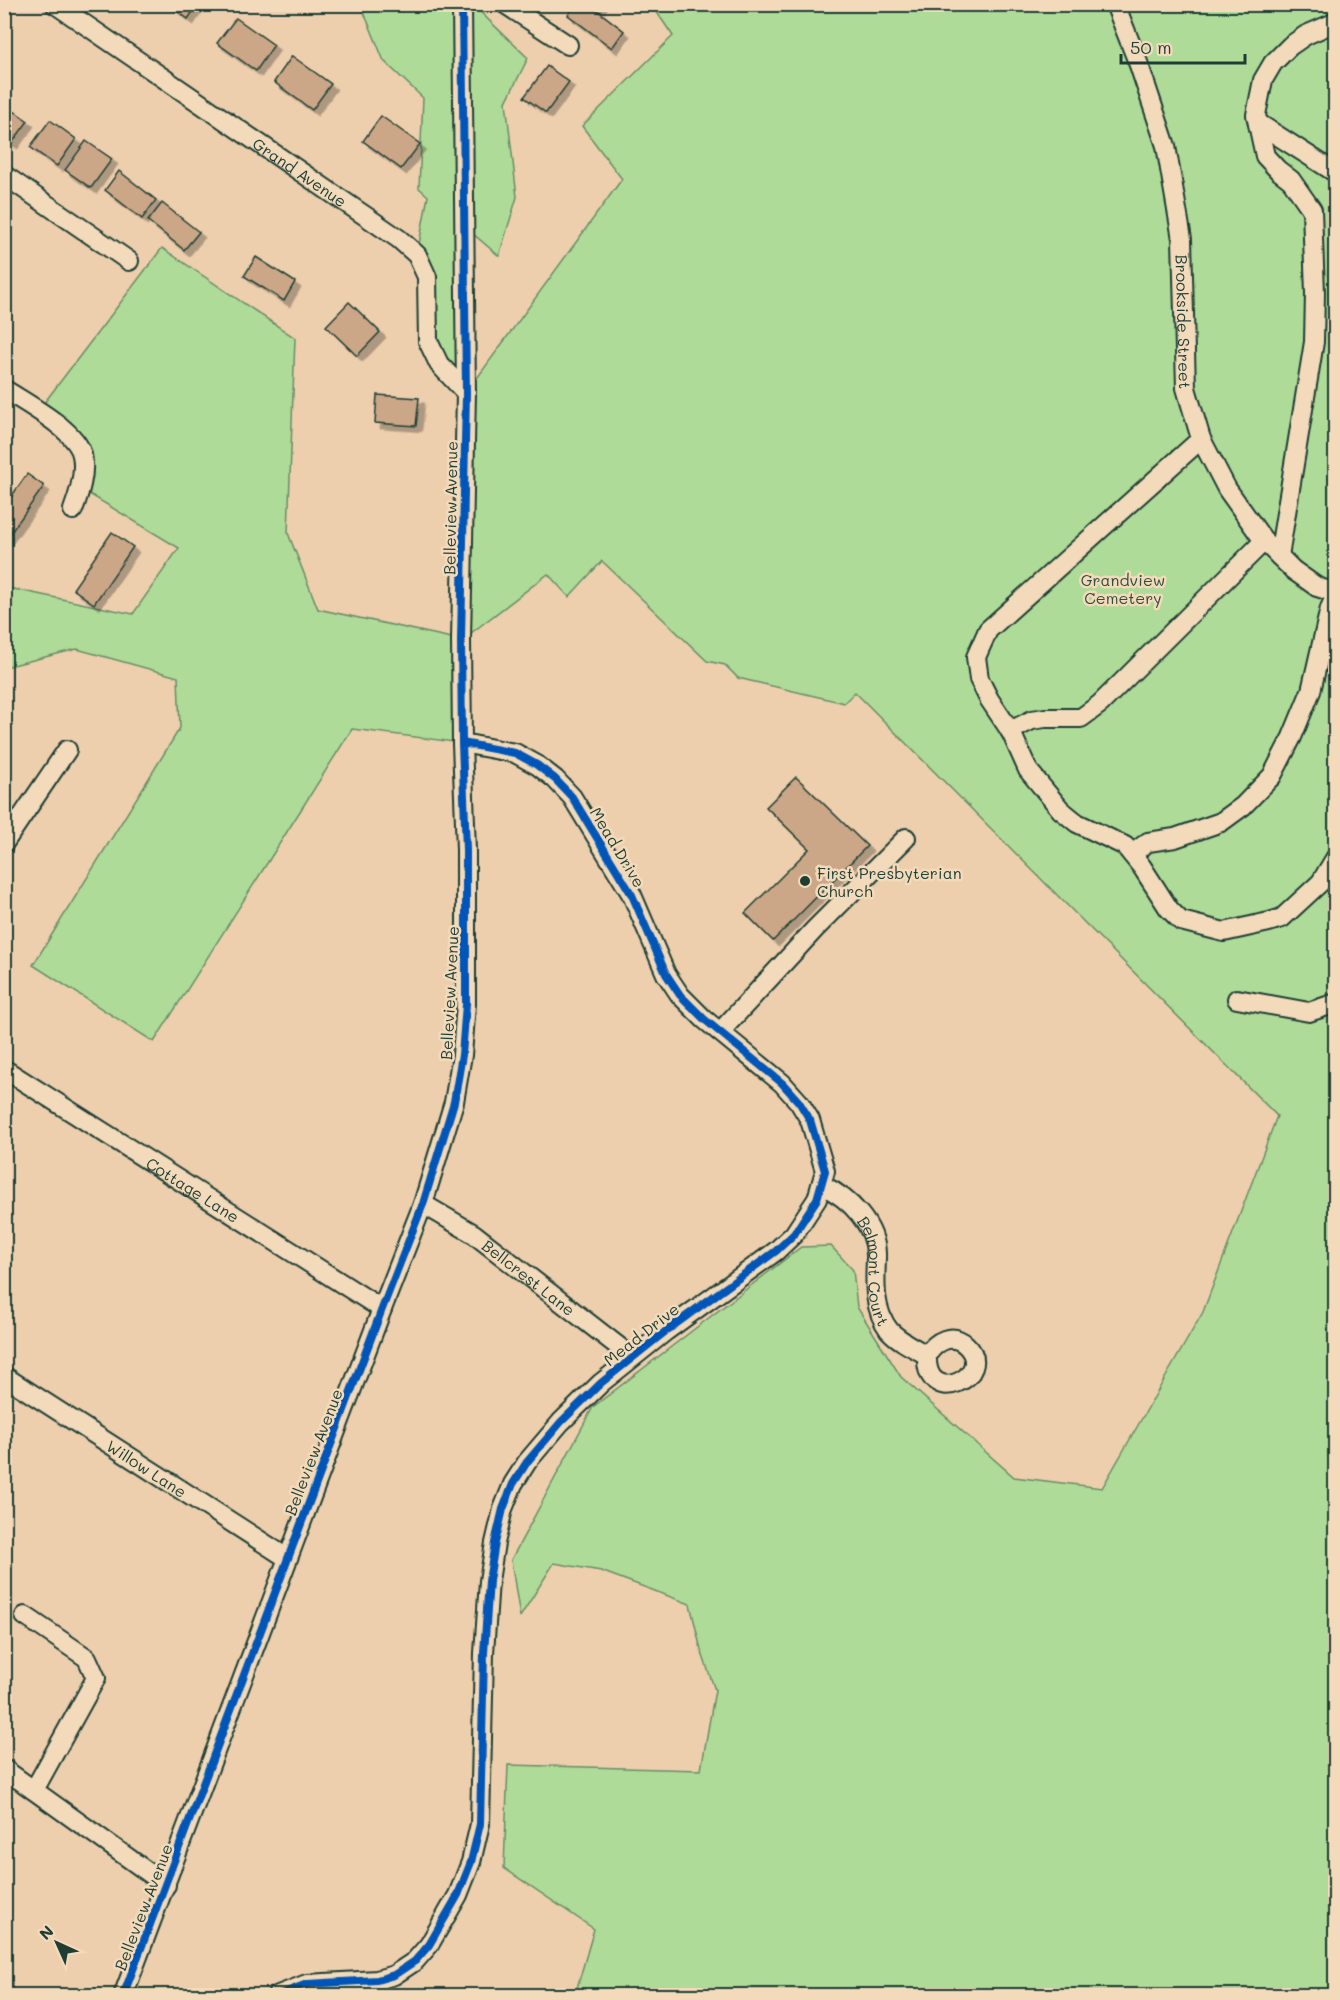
<svg xmlns="http://www.w3.org/2000/svg" width="1340" height="2000" font-family="Mali,sans-serif">
<style>
.green{fill:#afdb99;stroke:#678c66;stroke-width:1.5}
.building{fill:#cba787;stroke:#1f3d34;stroke-width:1.5;filter:url(#shadow)}
.lines{fill:none;stroke-linecap:round;stroke-linejoin:round}
.minor-casing{stroke:#1f3d34;stroke-width:22}
.minor{stroke:#f2daba;stroke-width:18}
.cycleway-casing{stroke:#f2daba;stroke-width:11}
.cycleway{stroke:#0057b8;stroke-width:8}
.poi-dot{fill:#1f3d34;stroke:#f2daba;stroke-width:2}
.labels{text-anchor:middle;dominant-baseline:central;stroke-width:5;stroke-linejoin:round;paint-order:stroke}
.street-label{font-size:16px;fill:#1f3d34;stroke:#f2daba}
.park-label{font-size:16px;fill:#2d4d3e;stroke:#f2daba}
.poi-label{font-size:16px;fill:#1f3d34;stroke:#f2daba;text-anchor:start}
</style>
<defs>
<filter id="shadow"><feDropShadow dx="5.5" dy="5.5" stdDeviation="0" flood-color="#0004"/></filter>
</defs>
<rect width="100%" height="100%" fill="#edcfae"/>
<filter id="ink" filterUnits="userSpaceOnUse"><feTurbulence type="fractalNoise" baseFrequency=".0167" numOctaves="2"/><feDisplacementMap in="SourceGraphic" scale="12" xChannelSelector="R" yChannelSelector="G"/><feConvolveMatrix kernelMatrix="1 2 1 2 8 2 1 2 1" color-interpolation-filters="sRGB"/></filter>
<g filter="url(#ink)">
<polygon class="green" points="361,5 473,5 528,58 506,102 517,197 499,256 466,228 467,392 622,179 582,126 673,36 652,5 1335,5 1335,1995 575,1995 594,1929 504,1868 508,1765 701,1770 715,1690 701,1650 690,1604 601,1571 554,1563 520,1617 511,1560 593,1407 801,1247 831,1246 853,1270 857,1307 901,1377 1014,1477 1102,1488 1203,1312 1277,1116 855,692 844,703 738,678 725,665 707,661 602,561 569,597 548,574 462,640 462,743 352,729 154,1042 33,965 180,728 178,677 77,649 5,667 4,587 133,614 179,548 81,489 82,454 38,411 162,248 295,338 288,533 318,609 461,640 466,393 439,364 417,255 428,196 419,188 423,98 384,61"/>
<g class="building">
<polygon points="168,4 198,4 188,19"/>
<polygon points="576,4 601,4 597,10 624,31 612,48 568,15"/>
<polygon points="236,18 274,45 256,71 217,43"/>
<polygon points="292,56 331,84 312,110 274,82"/>
<polygon points="547,66 569,82 546,113 524,97"/>
<polygon points="4,104 28,121 12,143 4,137"/>
<polygon points="381,116 420,144 401,169 363,141"/>
<polygon points="50,120 76,139 57,166 30,147"/>
<polygon points="86,141 112,159 91,188 65,170"/>
<polygon points="119,171 156,200 142,219 105,190"/>
<polygon points="162,203 199,232 184,250 148,221"/>
<polygon points="256,257 295,282 284,301 244,276"/>
<polygon points="349,302 380,332 357,356 326,326"/>
<polygon points="377,395 419,398 416,426 375,423"/>
<polygon points="27,474 44,486 4,542 4,507"/>
<polygon points="112,532 133,547 94,604 73,589"/>
<polygon points="796,777 867,846 773,941 745,913 809,849 766,807"/>
</g>
<g class="lines">
<defs>
<g id="minor">
<path id="s1" d="M55,4L399,239L417,255L427,277L428,341L439,364L466,393"/>
<polyline points="505,4 568,45"/>
<path id="s2" d="M1115,4L1139,65L1166,146L1182,239L1186,388L1201,439L1227,489L1264,541L1293,570L1317,587L1336,593"/>
<polyline points="1258,123 1336,173"/>
<polyline points="4,175 129,261"/>
<path d="M4,389C25,403 77,430 82,455C86,473 79,494 73,510"/>
<polyline points="1201,439 988,630 976,657 979,679 989,699 1011,732 1028,770 1061,810 1077,823 1125,846 1142,867 1169,909 1181,921 1224,932 1269,922 1282,918 1321,882 1336,857"/>
<polyline points="1279,556 1314,342 1315,293 1312,210 1291,180 1278,170 1265,156 1256,115 1263,80 1273,63 1290,46 1306,35 1336,22"/>
<polyline points="1010,731 1032,720 1045,718 1081,718 1100,704 1264,541"/>
<polyline points="4,843 67,750"/>
<polyline points="1132,854 1148,842 1175,838 1221,822 1243,806 1272,776 1292,737 1311,691 1330,608 1336,595"/>
<polyline points="1237,999 1309,1012 1336,1003"/>
<polyline points="720,1032 815,929 906,838"/>
<path id="s3" d="M4,1069L382,1309"/>
<path id="s4" d="M822,1185C849,1198 878,1226 876,1259C875,1283 873,1309 889,1330C899,1341 914,1348 927,1355C924,1411 998,1376 966,1345C952,1332 936,1341 927,1355"/>
<path id="s5" d="M423,1204L474,1234L632,1357"/>
<path id="s6" d="M4,1376L287,1558"/>
<polyline points="25,1616 87,1658 96,1678 34,1790"/>
<polyline points="4,1769 166,1885"/>
<polyline points="123,1996 382,1309 423,1204 454,1102 462,1055 466,1004 466,850 462,743 461,640 466,393 462,4"/>
<polyline points="276,1996 307,1984 377,1980 394,1975 415,1961 429,1945 458,1895 471,1862 480,1824 484,1653 489,1581 495,1543 503,1509 513,1484 527,1462 561,1422 601,1383 666,1331 776,1251 794,1234 817,1199 825,1171 810,1120 799,1102 782,1083 704,1019 680,995 666,974 632,895 572,797 555,779 537,765 515,753 462,743"/>
</g>
</defs>
<use href="#minor" class="minor-casing"/>
<use href="#minor" class="minor"/>
<defs>
<g id="cycleway">
<polyline points="123,1996 382,1309 423,1204 454,1102 462,1055 466,1004 466,850 462,743 461,640 466,393 462,4"/>
<polyline points="276,1996 307,1984 377,1980 394,1975 415,1961 429,1945 458,1895 471,1862 480,1824 484,1653 489,1581 495,1543 503,1509 513,1484 527,1462 561,1422 601,1383 666,1331 776,1251 794,1234 817,1199 825,1171 810,1120 799,1102 782,1083 704,1019 680,995 666,974 632,895 572,797 555,779 537,765 515,753 462,743"/>
</g>
</defs>
<use href="#cycleway" class="cycleway-casing"/>
<use href="#cycleway" class="cycleway"/>
</g>
</g>
<circle class="poi-dot" cx="805" cy="881" r="6"/>
<g class="labels">
<g class="street-label">
<text stroke="none"><textPath href="#s1" startOffset="297">Grand Avenue</textPath></text>
<text stroke="none"><textPath href="#s2" startOffset="328">Brookside Street</textPath></text>
<text transform="translate(450 508) rotate(-89)">Belleview Avenue</text>
<text transform="translate(618 847) rotate(59)">Mead Drive</text>
<text transform="translate(449 993) rotate(-87)">Belleview Avenue</text>
<text stroke="none"><textPath href="#s3" startOffset="224">Cottage Lane</textPath></text>
<text stroke="none"><textPath href="#s4" startOffset="108">Belmont Court</textPath></text>
<text stroke="none"><textPath href="#s5" startOffset="129">Bellcrest Lane</textPath></text>
<text transform="translate(641 1334) rotate(-38)">Mead Drive</text>
<text transform="translate(313 1452) rotate(-69)">Belleview Avenue</text>
<text stroke="none"><textPath href="#s6" startOffset="170">Willow Lane</textPath></text>
<text transform="translate(143 1907) rotate(-69)">Belleview Avenue</text>
</g>
<g class="park-label">
<text x="1123" y="579">Grandview<tspan x="1123" dy="18">Cemetery</tspan></text>
</g>
<g class="poi-label">
<text x="817" y="872">First Presbyterian<tspan x="817" dy="18">Church</tspan></text>
</g>
</g>
<rect width="1340" height="2000" fill="none" stroke="#f2daba" stroke-width="24"/>
<rect x="12" y="12" width="1316" height="1976" fill="none" stroke="#1f3d34" stroke-width="2" filter="url(#ink)"/>
<g transform="translate(57 1943) rotate(315)" stroke="#f2daba" stroke-width="4.5" paint-order="stroke">
<path d="M0-4.5L10 22L0 15L-10 22Z" fill="#1f3d34"/>
<text y="-9" font-size="16" font-weight="bold" text-anchor="middle" fill="#1f3d34">N</text>
</g>
<path d="M1121 54v9h124v-9" fill="none" stroke="#1f3d34" stroke-width="3"/>
<text x="1130" y="54" font-size="18" fill="#1f3d34" stroke="#f2daba" stroke-width="4.5" paint-order="stroke">50 m</text>
</svg>
